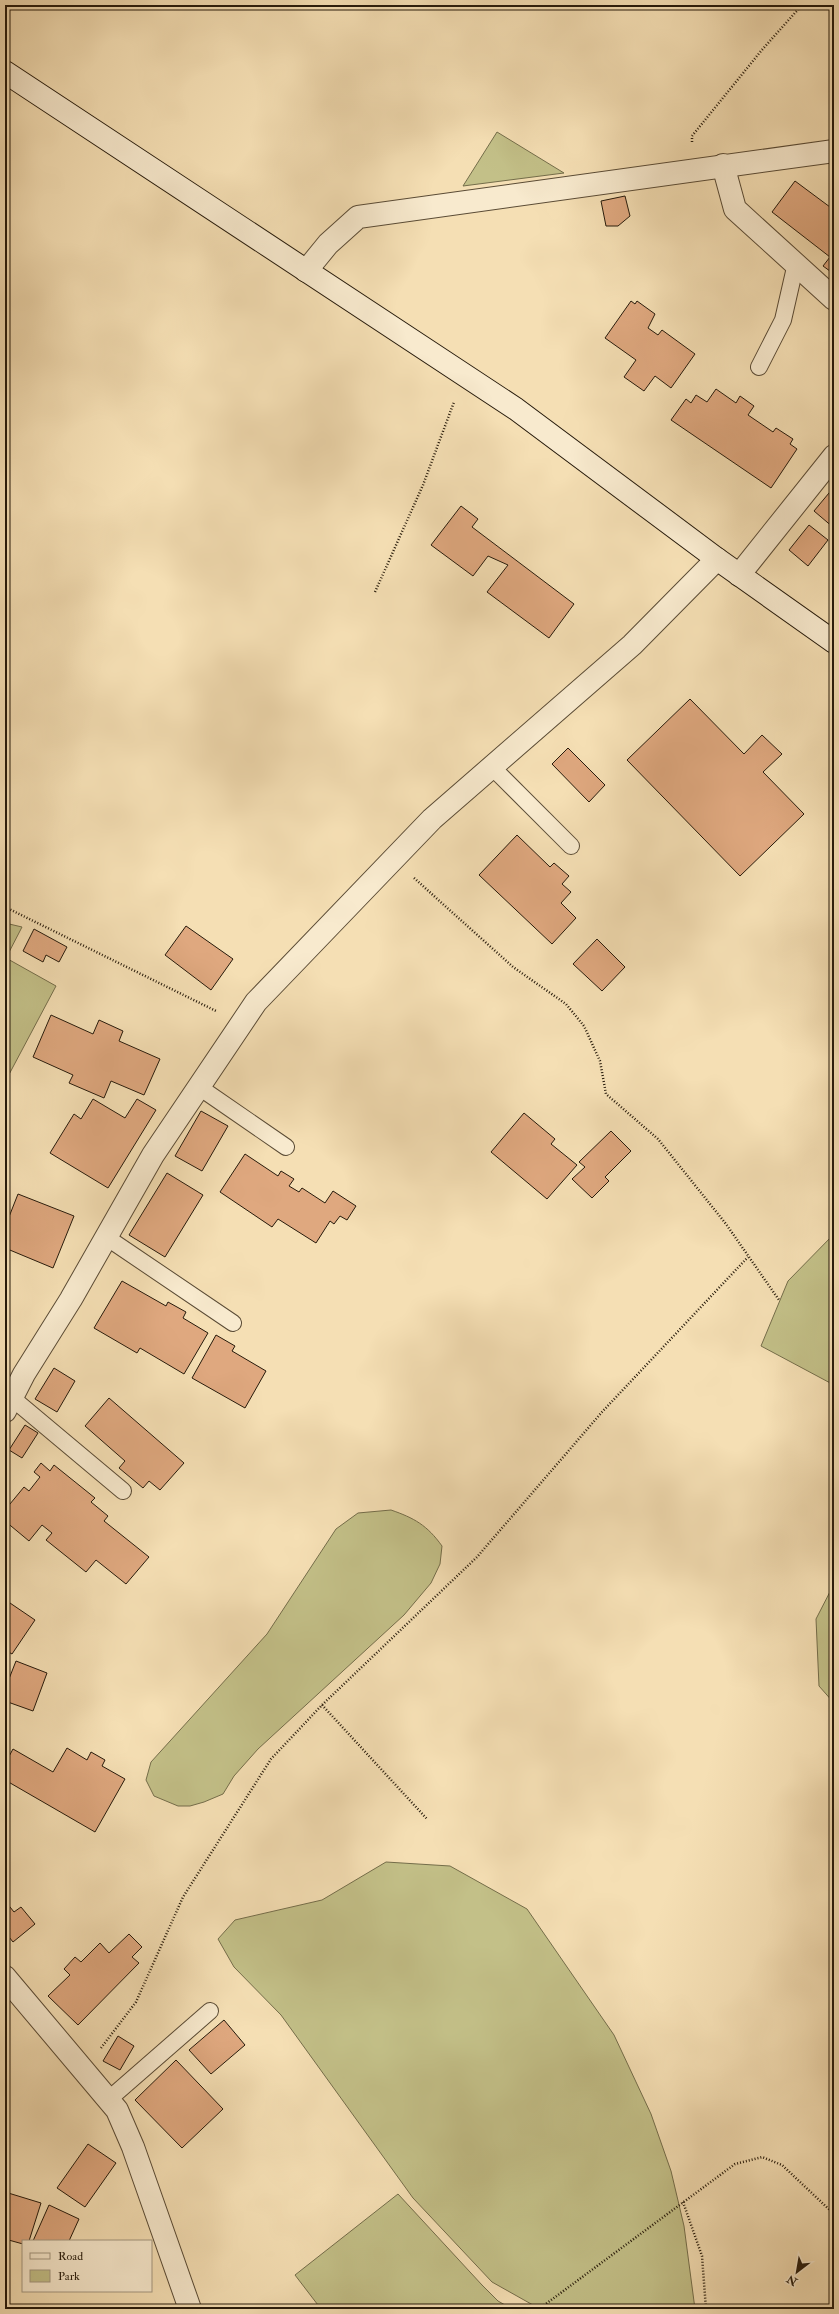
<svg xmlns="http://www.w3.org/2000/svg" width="839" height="2314" font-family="'IM FELL Double Pica',serif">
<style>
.green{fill:#c3c088;stroke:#746d4a}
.building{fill:#dfa87f;stroke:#261a0b}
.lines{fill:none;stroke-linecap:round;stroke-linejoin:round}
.lane-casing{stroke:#5a4b35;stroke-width:18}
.street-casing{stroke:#5a4b35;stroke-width:24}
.secondary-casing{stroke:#261a0b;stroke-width:24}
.path{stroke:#261a0b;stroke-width:2.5;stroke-dasharray:1 2;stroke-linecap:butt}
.lane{stroke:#f8eace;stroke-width:16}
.street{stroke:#f8eace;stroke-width:22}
.secondary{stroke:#f8eace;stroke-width:22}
</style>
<rect width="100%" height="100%" fill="#f5dfb4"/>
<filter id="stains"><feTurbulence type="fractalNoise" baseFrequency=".005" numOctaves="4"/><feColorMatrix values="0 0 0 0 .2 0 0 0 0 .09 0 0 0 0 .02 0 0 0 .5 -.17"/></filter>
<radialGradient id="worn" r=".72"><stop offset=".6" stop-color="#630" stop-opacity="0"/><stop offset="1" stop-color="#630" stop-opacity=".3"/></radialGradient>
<g class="green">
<polygon points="497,132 564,173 463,186"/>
<polygon points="5,923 22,927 6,958 56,986 5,1082"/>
<polygon points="834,1234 834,1385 761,1346 788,1281"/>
<path d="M391,1510C414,1518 427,1525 442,1546L440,1564L431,1583L404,1615L258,1749L234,1776L223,1794L204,1802L190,1806H178L154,1796L146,1780L151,1762L267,1634L336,1529L358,1513Z"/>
<polygon points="834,1584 834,1703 819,1686 816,1619"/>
<polygon points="386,1862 450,1866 527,1909 614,2035 651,2114 671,2171 684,2226 695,2309 540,2309 492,2282 413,2198 281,2015 234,1967 218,1939 235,1920 322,1900"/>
<polygon points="398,2194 482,2285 498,2301 512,2309 321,2309 295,2275"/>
</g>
<g class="building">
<polygon points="795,181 834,210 834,274 823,266 830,257 772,212"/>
<polygon points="625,196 630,216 618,226 606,226 601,201"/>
<polygon points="631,301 635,304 637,301 655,314 648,328 658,335 662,330 695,354 671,388 655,376 644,391 624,377 636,360 605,338"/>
<polygon points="716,389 736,403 740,396 754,406 748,415 773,432 776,428 793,439 790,444 797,449 771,488 671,420 686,399 691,403 696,395 707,402"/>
<polygon points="834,487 834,528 814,511"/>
<polygon points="461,506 478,519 472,527 574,604 549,638 487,592 508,565 488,556 473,576 431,545"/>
<polygon points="809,525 828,540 808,566 789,550"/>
<polygon points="690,699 744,754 762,735 782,754 763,772 804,814 740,876 627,760"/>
<polygon points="568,748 605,785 589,802 552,764"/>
<polygon points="517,835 550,867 554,863 569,876 562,884 571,892 561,903 576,918 552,944 479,875"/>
<polygon points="186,926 233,959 211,990 165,955"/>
<polygon points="34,929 67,947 59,962 46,955 43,962 23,951"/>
<polygon points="597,939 625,967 602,991 573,964"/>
<polygon points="51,1015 93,1034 99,1020 123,1031 119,1041 160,1059 144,1095 111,1081 104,1098 69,1083 73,1075 33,1057"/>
<polygon points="93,1099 125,1118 137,1099 156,1110 108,1188 50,1153 74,1114 81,1119"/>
<polygon points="201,1111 228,1126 202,1171 175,1156"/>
<polygon points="524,1113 555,1139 551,1144 577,1165 547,1199 491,1152"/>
<polygon points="611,1131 631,1151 605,1177 609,1181 592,1198 572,1179 585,1167 579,1162"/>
<polygon points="245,1154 278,1176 281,1171 294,1179 289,1186 299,1192 302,1188 325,1203 333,1191 356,1206 347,1220 340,1216 334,1224 330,1221 316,1243 278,1219 272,1227 220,1192"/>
<polygon points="167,1173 203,1195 165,1257 129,1235"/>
<polygon points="18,1194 74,1216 53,1268 5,1248 5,1227"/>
<polygon points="122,1281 166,1306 168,1302 186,1312 183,1318 208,1333 184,1374 140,1348 137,1353 94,1328"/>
<polygon points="216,1335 235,1346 232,1351 266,1371 245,1408 192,1378"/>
<polygon points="54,1368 75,1381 57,1412 35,1399"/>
<polygon points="109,1398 184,1463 160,1490 149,1481 143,1488 119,1468 125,1461 85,1426"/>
<polygon points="25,1425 38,1433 22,1458 9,1450"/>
<polygon points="41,1463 50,1471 54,1465 95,1498 91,1502 108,1516 104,1521 149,1557 126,1584 96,1560 86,1572 46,1540 52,1533 42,1525 29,1541 5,1521 5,1510 24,1487 29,1491 40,1477 34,1472"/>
<polygon points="10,1603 35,1620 12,1654 5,1650 5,1609"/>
<polygon points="16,1661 47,1673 33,1711 5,1701 5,1689"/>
<polygon points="67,1748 87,1760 91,1752 105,1760 102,1766 125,1779 95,1832 5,1780 5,1759 7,1760 13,1749 53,1772"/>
<polygon points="6,1902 14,1912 21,1907 35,1924 13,1942 5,1932"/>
<polygon points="129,1934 142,1947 132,1957 139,1963 78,2025 48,1996 70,1975 64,1969 75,1957 81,1962 100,1943 109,1953"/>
<polygon points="224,2020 245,2045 211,2074 189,2050"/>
<polygon points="118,2036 134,2046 120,2070 103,2061"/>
<polygon points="176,2060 223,2109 182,2148 135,2100"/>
<polygon points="88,2144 116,2163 85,2207 57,2188"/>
<polygon points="5,2192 41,2203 29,2241 23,2241 23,2244 5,2239"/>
<polygon points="49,2205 79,2219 69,2241 33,2241"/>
</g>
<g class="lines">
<defs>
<g id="lane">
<polyline points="759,367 783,320 796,263"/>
<polyline points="492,767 571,846"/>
<polyline points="199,1087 286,1147"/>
<polyline points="106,1237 233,1323"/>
<polyline points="12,1398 123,1491"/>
<polyline points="108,2100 210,2011"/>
</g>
<g id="street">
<polyline points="723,165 735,209 834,299"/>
<polyline points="306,271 328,244 358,217 834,151"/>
<polyline points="739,575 834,456"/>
<polyline points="5,1411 24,1374 71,1299 153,1155 256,1002 432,819 632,645 717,559"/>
<polyline points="5,1977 117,2110 133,2147 190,2309"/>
</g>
<polyline id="secondary" points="5,72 516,409 717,559 834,642"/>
</defs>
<use href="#lane" class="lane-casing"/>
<use href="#street" class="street-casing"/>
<use href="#secondary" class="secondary-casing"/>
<g class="path">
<polyline points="5,16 13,5"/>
<polyline points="692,142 692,136 761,51 802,5"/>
<polyline points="375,592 423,485 454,402"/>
<polyline points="414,878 513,967 566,1004 584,1026 600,1061 606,1094 658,1139 726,1224 779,1300"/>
<polyline points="5,907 216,1011"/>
<polyline points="322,1705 427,1819"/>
<polyline points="101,2048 136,2002 183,1897 271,1759 322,1705 477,1557 602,1412 748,1257"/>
<polyline points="683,2202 702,2256 706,2309"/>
<polyline points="539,2309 735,2164 762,2157 782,2165 834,2214"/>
</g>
<use href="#lane" class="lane"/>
<use href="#street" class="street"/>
<use href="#secondary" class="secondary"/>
</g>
<rect width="839" height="2314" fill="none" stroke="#f5dfb4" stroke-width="20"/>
<rect x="6" y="6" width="827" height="2302" fill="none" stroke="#261a0b" stroke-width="2"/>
<rect x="10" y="10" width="819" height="2294" fill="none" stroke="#261a0b"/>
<rect x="22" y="2240" width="130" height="52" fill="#f8eace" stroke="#a49780"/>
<rect x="30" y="2253" width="20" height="6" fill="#f8eace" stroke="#a49780"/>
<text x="58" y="2260" font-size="12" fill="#261a0b">Road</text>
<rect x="30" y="2270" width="20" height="12" fill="#c3c088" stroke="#a49780"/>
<text x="58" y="2280" font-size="12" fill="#261a0b">Park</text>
<g transform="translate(797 2272) rotate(211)" stroke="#f8eace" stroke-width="3" paint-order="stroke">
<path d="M0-3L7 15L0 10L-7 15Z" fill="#261a0b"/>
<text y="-6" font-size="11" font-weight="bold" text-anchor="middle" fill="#261a0b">N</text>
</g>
<rect width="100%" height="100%" filter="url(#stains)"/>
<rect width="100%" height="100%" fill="url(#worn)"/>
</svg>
